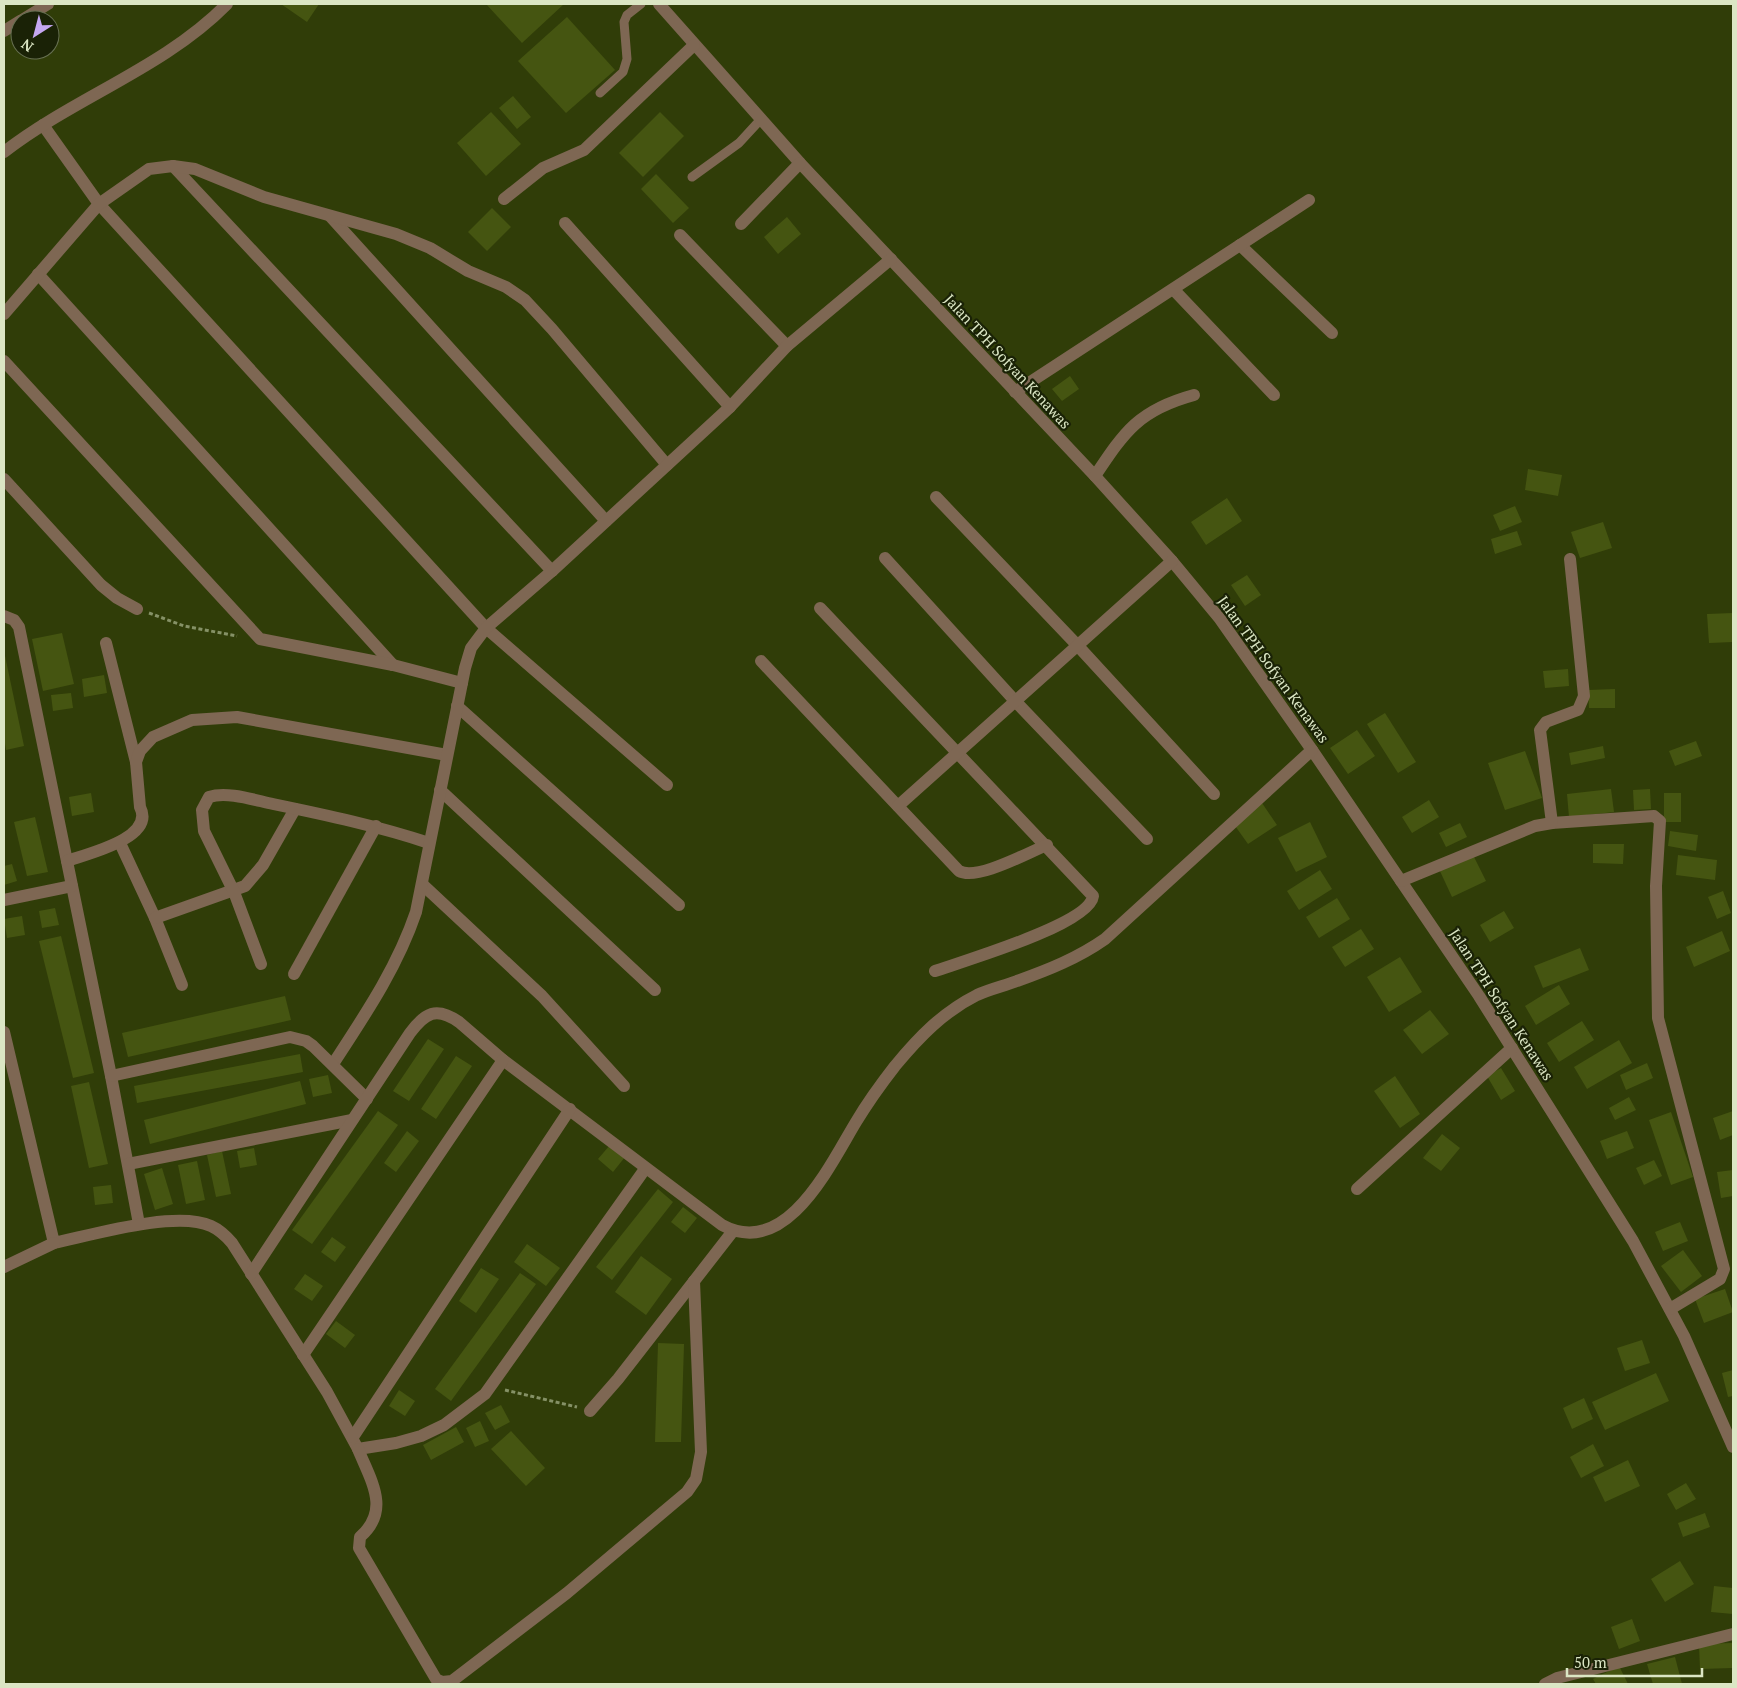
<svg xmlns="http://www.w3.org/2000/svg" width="1737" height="1688" font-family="'PT Serif',serif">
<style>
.building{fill:#455511}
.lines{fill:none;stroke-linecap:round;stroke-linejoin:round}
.path{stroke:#859166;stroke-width:3;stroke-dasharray:4 2.5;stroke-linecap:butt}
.service{stroke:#7e6753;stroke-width:9}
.minor{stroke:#7e6753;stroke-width:12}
.labels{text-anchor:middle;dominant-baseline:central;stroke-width:4.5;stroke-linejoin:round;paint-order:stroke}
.street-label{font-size:15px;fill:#dbe6c4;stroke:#1a2206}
</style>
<rect width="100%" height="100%" fill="#303d08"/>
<g class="building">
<polygon points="281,4 319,4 307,22"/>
<polygon points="486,4 564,4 522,43"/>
<polygon points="567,17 615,70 566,113 518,61"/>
<polygon points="513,96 531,117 517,129 499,108"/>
<polygon points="491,112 521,144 486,176 457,143"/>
<polygon points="660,112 684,136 643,177 619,153"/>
<polygon points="656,174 689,208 673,223 641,189"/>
<polygon points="492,208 511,227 487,251 468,232"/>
<polygon points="787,217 801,234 778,254 764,237"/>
<polygon points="1070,376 1079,389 1062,401 1052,389"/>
<polygon points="1528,469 1562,475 1558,496 1525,490"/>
<polygon points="1227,498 1242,521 1206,545 1191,522"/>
<polygon points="1515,506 1522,522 1500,531 1493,515"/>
<polygon points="1603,522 1612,548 1580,558 1571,532"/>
<polygon points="1517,531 1522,545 1495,554 1491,539"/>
<polygon points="1247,575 1261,595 1245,606 1231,585"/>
<polygon points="1733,613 1733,642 1709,643 1707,614"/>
<polygon points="62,633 74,684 43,691 32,639"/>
<polygon points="4,651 24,746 6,750 4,737"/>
<polygon points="1568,669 1569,686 1545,688 1543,671"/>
<polygon points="104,675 107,693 84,697 82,679"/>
<polygon points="1615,689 1615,708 1589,708 1588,690"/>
<polygon points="71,693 73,708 53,711 51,695"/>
<polygon points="1385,713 1416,762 1398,773 1367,724"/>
<polygon points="1357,730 1375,756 1348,774 1330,748"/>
<polygon points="1696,741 1702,756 1675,766 1669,751"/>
<polygon points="1603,746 1605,758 1571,765 1569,753"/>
<polygon points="1525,751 1542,798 1505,810 1488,763"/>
<polygon points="1611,789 1614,812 1569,817 1567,794"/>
<polygon points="1650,789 1651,809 1634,810 1633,790"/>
<polygon points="91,793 94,812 72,816 69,797"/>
<rect x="1664" y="793" width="17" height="29"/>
<polygon points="1429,800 1439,817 1412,833 1402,817"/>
<polygon points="1262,803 1277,825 1248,844 1233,823"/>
<polygon points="35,817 48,872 27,876 14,822"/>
<polygon points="1310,822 1327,857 1296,872 1278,838"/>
<polygon points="1460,823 1467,837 1446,847 1439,833"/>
<polygon points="1670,831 1698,835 1696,851 1668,846"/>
<polygon points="1593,844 1624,844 1623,864 1593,863"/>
<polygon points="1472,853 1486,881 1452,897 1439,869"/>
<polygon points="1678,855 1717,860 1715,880 1676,875"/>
<polygon points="12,864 17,881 4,885 4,866"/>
<polygon points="1320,870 1332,889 1299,910 1287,891"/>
<polygon points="1723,891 1731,913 1717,919 1708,897"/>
<polygon points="1337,898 1350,919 1319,938 1306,917"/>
<polygon points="55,908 59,925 42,928 39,911"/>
<polygon points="1504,911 1514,928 1490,942 1480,925"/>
<polygon points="22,916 25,935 7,938 4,919"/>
<polygon points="1361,929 1374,949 1345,967 1332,947"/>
<polygon points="1722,931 1730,951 1694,967 1686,947"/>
<polygon points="61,936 94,1073 73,1078 39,941"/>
<polygon points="1580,948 1589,970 1543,988 1534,966"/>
<polygon points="1400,957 1422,992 1389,1012 1367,977"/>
<polygon points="1559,985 1570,1004 1536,1025 1525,1006"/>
<polygon points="285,996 291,1020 128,1057 122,1033"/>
<polygon points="1430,1010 1449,1034 1422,1054 1403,1030"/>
<polygon points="1582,1021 1594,1040 1559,1062 1547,1043"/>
<polygon points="428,1039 444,1049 409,1101 393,1091"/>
<polygon points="1619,1040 1632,1063 1587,1089 1574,1067"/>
<polygon points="300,1054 303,1072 137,1103 134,1086"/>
<polygon points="456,1056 472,1066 436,1119 421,1109"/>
<polygon points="1647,1063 1653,1078 1626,1090 1620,1075"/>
<polygon points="1501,1068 1515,1091 1501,1100 1487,1076"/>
<polygon points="328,1075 332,1093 313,1097 309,1079"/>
<polygon points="1395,1076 1420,1114 1400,1128 1374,1091"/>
<polygon points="300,1081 306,1104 150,1144 144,1120"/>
<polygon points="89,1082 108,1164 89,1168 71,1086"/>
<polygon points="1629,1097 1636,1110 1615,1120 1609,1108"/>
<polygon points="378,1111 398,1125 312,1244 292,1230"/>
<polygon points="1733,1111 1733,1135 1720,1140 1713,1118"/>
<polygon points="1671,1112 1693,1177 1671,1185 1649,1120"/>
<polygon points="407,1131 419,1141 396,1172 384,1163"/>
<polygon points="1627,1131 1634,1148 1607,1159 1600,1141"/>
<polygon points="1442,1134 1460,1148 1441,1171 1423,1158"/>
<polygon points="610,1145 625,1157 613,1172 598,1159"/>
<polygon points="254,1148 257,1165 240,1168 237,1151"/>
<polygon points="222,1151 231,1194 216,1197 207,1155"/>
<polygon points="1654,1160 1662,1176 1644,1185 1636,1168"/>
<polygon points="197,1161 205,1200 186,1204 178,1165"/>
<polygon points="162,1168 173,1204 155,1210 144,1174"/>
<polygon points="1733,1170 1733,1196 1721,1198 1717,1172"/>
<polygon points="111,1185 113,1203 95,1205 93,1187"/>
<polygon points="658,1189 673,1202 612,1280 596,1267"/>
<polygon points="683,1207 697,1218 685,1233 671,1222"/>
<polygon points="1680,1222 1688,1241 1663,1251 1655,1232"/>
<polygon points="332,1237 346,1247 335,1262 321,1252"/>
<polygon points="527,1244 560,1268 546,1286 514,1262"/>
<polygon points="1683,1250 1702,1276 1681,1292 1661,1266"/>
<polygon points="641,1256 672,1279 646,1315 615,1292"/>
<polygon points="481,1268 499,1279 476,1313 459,1301"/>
<polygon points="520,1273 536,1284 451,1401 435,1389"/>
<polygon points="305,1274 323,1286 312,1301 294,1289"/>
<polygon points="1725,1289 1733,1312 1704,1323 1695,1299"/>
<polygon points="336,1321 355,1335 345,1348 326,1334"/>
<polygon points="1642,1340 1650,1363 1625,1371 1617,1348"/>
<polygon points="658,1343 684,1344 681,1442 655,1442"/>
<polygon points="1733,1370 1733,1396 1728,1397 1722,1373"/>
<polygon points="1656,1373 1669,1401 1605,1430 1592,1402"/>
<polygon points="399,1390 415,1401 405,1416 389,1406"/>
<polygon points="1584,1398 1593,1419 1572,1429 1563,1408"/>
<polygon points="501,1405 510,1422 495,1430 485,1413"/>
<polygon points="480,1421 489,1441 475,1447 466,1428"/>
<polygon points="456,1427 464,1442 431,1460 423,1445"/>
<polygon points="511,1431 545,1468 526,1486 491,1449"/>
<polygon points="1593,1444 1604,1466 1581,1478 1570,1457"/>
<polygon points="1628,1460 1640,1486 1605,1502 1593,1477"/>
<polygon points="1686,1483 1696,1499 1676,1510 1667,1494"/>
<polygon points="1705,1513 1710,1527 1683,1537 1678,1523"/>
<polygon points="1680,1561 1694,1584 1665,1602 1651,1579"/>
<polygon points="1714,1586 1733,1588 1733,1614 1711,1612"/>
<polygon points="1632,1619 1640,1641 1619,1649 1611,1627"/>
<polygon points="1733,1643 1733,1668 1700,1669 1699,1644"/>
<polygon points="1675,1657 1682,1684 1653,1684 1647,1664"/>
<polygon points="1619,1666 1628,1684 1596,1684 1593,1679"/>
</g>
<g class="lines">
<g class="path">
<polyline points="149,613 184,626 237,636"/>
<polyline points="505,1390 577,1407"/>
</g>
<g class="service">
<polyline points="600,93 623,72 627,59 624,22 627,15 641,4"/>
<polyline points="692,177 739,143 761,119"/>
</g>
<g class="minor">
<polyline points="659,4 800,163 1095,476 1172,561 1220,619 1312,750 1479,996 1633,1241 1684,1336 1733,1447"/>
<polyline points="22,20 48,4"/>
<polyline points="4,31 20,21"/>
<polyline points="43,125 99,204 486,628 667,785"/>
<path d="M4,152C75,97 164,68 227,4"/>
<polyline points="173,166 552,571"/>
<polyline points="504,199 543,168 584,150 694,45"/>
<polyline points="330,216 606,521"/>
<polyline points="565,223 730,407"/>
<polyline points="741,224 800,163"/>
<polyline points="680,235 787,346"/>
<polyline points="1240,245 1332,333"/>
<polyline points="38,274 393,665"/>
<polyline points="1174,290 1274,395"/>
<polyline points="4,314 99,204 149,169 173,166 195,169 264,197 396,234 430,248 468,271 506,287 525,300 552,329 667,465"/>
<polyline points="4,361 260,639 393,665 462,683"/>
<polyline points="1015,392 1309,200"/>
<path d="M1095,476C1125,431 1139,410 1194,395"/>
<polyline points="4,479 101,585 117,598 137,609"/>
<polyline points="936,497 1078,646 1214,794"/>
<polyline points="885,558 1016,702 1147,839"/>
<path d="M820,608L1093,896C1090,924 964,961 935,971"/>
<polyline points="4,616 14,620 19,627 111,1076 139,1224"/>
<polyline points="106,643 136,762"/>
<path d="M761,661L959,871C977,881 1027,853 1047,845"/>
<polyline points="457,706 679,905"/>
<polyline points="440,790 655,990"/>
<polyline points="898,806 1172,561"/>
<polyline points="1552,823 1654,816 1660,821 1656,886 1658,1018 1724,1269 1720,1279 1670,1309"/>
<polyline points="120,843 155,918 182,985"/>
<path d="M67,861C87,854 156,838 140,807L136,762L140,751L153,737L192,720L237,717L447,755"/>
<polyline points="1401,881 1535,826 1552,823 1540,730 1546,722 1578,710 1584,696 1570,559"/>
<polyline points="423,885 542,996 624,1086"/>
<polyline points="4,900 72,886"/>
<polyline points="155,918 245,886 263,865 295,809"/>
<path d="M261,964L234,892L204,831L202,810L209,797C227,791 254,800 273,804C326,815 378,826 429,843"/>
<polyline points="294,974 376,826"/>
<path d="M4,1032L54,1243C92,1235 176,1210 211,1226C220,1230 226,1236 232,1243L327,1392L358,1449L396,1443L421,1436L444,1425L485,1394L645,1169"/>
<path d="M333,1064C365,1015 397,968 416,912L465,668L471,648L486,628L552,571L730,407L787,346L891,259"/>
<polyline points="111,1076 290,1037 306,1041 313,1046 367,1099"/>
<polyline points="128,1164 352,1120"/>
<polyline points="1357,1189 1512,1048"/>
<polyline points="4,1267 54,1243"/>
<path d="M251,1274L410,1033C425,1013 436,1006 459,1022L503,1060L722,1225C786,1260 830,1165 856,1122C868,1102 881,1084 895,1066C919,1037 943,1012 977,995C990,989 1004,986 1017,981C1048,970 1078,958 1105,939L1312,750"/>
<polyline points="303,1355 503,1060"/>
<polyline points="590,1411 618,1379 733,1231"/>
<polyline points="353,1437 570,1109"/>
<path d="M358,1449C371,1481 391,1510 360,1537L359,1548L436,1679L442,1682L452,1681L567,1593L687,1492L696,1479L701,1452L694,1281"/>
<polyline points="1545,1684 1557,1678 1733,1634"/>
</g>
</g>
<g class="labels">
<g class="street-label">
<text transform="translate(1008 361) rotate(47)">Jalan TPH Sofyan Kenawas</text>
<text transform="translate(1274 669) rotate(54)">Jalan TPH Sofyan Kenawas</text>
<text transform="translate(1502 1004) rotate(57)">Jalan TPH Sofyan Kenawas</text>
</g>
</g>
<rect width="1737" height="1688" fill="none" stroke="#dbe6c4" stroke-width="10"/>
<g transform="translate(35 35) rotate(216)"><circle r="24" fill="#1a2206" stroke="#677052"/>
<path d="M0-4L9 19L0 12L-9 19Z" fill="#c5a7f1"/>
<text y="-8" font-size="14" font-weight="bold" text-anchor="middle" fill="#dbe6c4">N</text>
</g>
<path d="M1567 1668v8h135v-8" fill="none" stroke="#dbe6c4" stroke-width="2.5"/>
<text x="1574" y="1668" font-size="15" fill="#dbe6c4" stroke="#1a2206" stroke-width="4" paint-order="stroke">50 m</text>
</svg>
